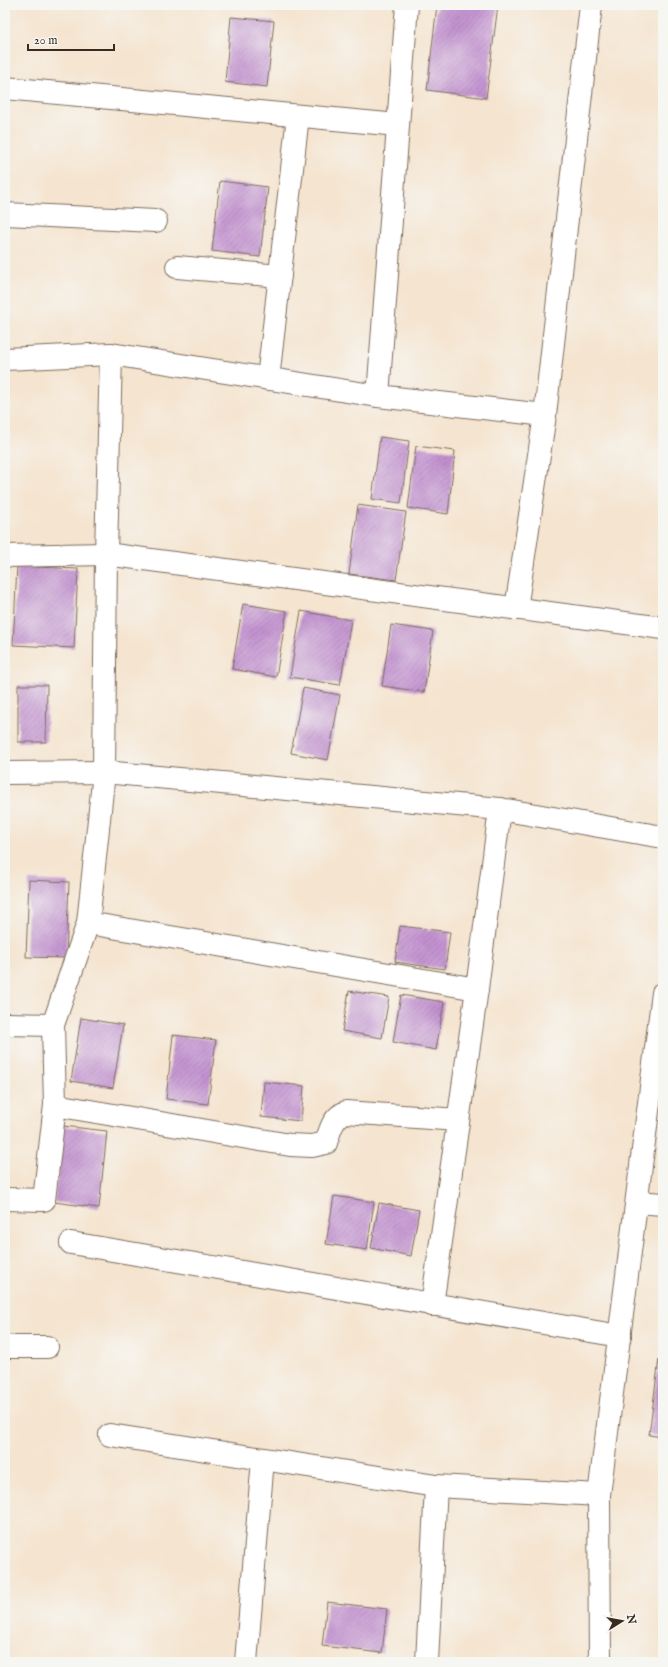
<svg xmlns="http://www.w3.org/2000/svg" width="668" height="1667" font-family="'IM FELL English',serif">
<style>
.building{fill:url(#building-hatch)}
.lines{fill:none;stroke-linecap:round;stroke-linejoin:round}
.minor-casing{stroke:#7c6b5c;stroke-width:24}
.minor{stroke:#fff;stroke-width:22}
</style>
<defs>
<pattern id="building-hatch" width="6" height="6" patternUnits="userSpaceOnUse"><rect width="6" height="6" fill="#c291d0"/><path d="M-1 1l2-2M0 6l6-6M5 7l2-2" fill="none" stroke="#9f77a8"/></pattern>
</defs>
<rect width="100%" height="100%" fill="#f6f6f2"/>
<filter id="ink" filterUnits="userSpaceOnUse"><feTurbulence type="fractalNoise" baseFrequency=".025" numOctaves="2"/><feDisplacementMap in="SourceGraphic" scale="8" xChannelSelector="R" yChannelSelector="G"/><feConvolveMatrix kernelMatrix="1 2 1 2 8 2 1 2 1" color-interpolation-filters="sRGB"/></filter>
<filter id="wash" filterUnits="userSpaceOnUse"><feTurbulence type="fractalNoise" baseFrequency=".012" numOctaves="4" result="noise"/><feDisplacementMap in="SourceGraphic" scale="16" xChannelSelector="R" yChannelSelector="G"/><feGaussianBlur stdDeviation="0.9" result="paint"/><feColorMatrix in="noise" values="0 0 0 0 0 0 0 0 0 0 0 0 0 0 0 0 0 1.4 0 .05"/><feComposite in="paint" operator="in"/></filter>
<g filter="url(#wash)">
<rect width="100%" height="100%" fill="#f5e4cf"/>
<g id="blocks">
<g class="building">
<polygon points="437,5 498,5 486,98 427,90"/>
<polygon points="231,17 274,21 267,87 225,82"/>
<polygon points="220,181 268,187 260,257 212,251"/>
<polygon points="380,437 409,441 401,503 372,499"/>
<polygon points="416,446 455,451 448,514 408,508"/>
<polygon points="358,505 406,512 396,580 349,574"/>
<polygon points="17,566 78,569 74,648 13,645"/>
<polygon points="243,604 287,611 276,677 232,669"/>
<polygon points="301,611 351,620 340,685 290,677"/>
<polygon points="391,625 433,631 424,692 382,686"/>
<polygon points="18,685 47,685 46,742 18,742"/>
<polygon points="303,688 340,695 328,760 291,753"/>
<polygon points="29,880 69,882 66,958 26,957"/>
<polygon points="400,926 450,932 445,969 395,962"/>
<polygon points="349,991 389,997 382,1038 342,1031"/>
<polygon points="401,995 444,1002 436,1050 393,1042"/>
<polygon points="81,1018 123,1025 113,1088 71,1081"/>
<polygon points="173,1035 216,1040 208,1104 166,1099"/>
<polygon points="264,1082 304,1086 301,1121 261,1117"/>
<polygon points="63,1126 107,1131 99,1208 54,1202"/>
<polygon points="334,1196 374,1202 367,1250 326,1244"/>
<polygon points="379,1203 419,1210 411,1256 371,1248"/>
<polygon points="659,1359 663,1359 663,1437 649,1435"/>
<polygon points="327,1602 387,1609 382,1653 322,1646"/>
</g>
</g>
</g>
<g filter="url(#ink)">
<use href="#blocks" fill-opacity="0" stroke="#7c6b5c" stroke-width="1"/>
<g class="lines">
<defs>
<g id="minor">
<polyline points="407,5 378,396 545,415"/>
<polyline points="5,88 398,125"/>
<polyline points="5,214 156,221"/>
<polyline points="177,267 280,276"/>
<polyline points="111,354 106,554 104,772 88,923 477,989"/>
<polyline points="5,359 111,354 378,396"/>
<polyline points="268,379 298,116"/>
<polyline points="5,556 106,554 663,628"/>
<polyline points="516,609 545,415 591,5"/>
<polyline points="5,773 104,772 500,809 663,837"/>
<polyline points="5,1024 53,1025"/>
<path d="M55,1105L290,1145L312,1146L326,1143C330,1130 333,1117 346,1112L458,1120"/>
<polyline points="5,1199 44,1200 55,1105 53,1025 88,923"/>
<polyline points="637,1202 663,1204"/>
<polyline points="71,1243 620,1336"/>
<polyline points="432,1305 477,989 500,809"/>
<polyline points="5,1347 47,1347"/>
<polyline points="110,1435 436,1486 599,1495"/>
<polyline points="246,1662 263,1459"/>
<polyline points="427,1662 436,1486"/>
<polyline points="600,1662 599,1495 663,993"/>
</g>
</defs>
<use href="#minor" class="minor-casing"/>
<use href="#minor" class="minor"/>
</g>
</g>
<rect width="668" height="1667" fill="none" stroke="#f6f6f2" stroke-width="20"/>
<g transform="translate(622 1621) rotate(79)" stroke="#f6f6f2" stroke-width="3" paint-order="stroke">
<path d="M0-3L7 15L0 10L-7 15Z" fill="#3b2a1e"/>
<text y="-6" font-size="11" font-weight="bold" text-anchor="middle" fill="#3b2a1e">N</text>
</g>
<path d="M28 44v6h86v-6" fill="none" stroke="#3b2a1e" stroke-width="2"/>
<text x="34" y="44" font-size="12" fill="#3b2a1e" stroke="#f6f6f2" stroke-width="3" paint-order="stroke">20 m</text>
</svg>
